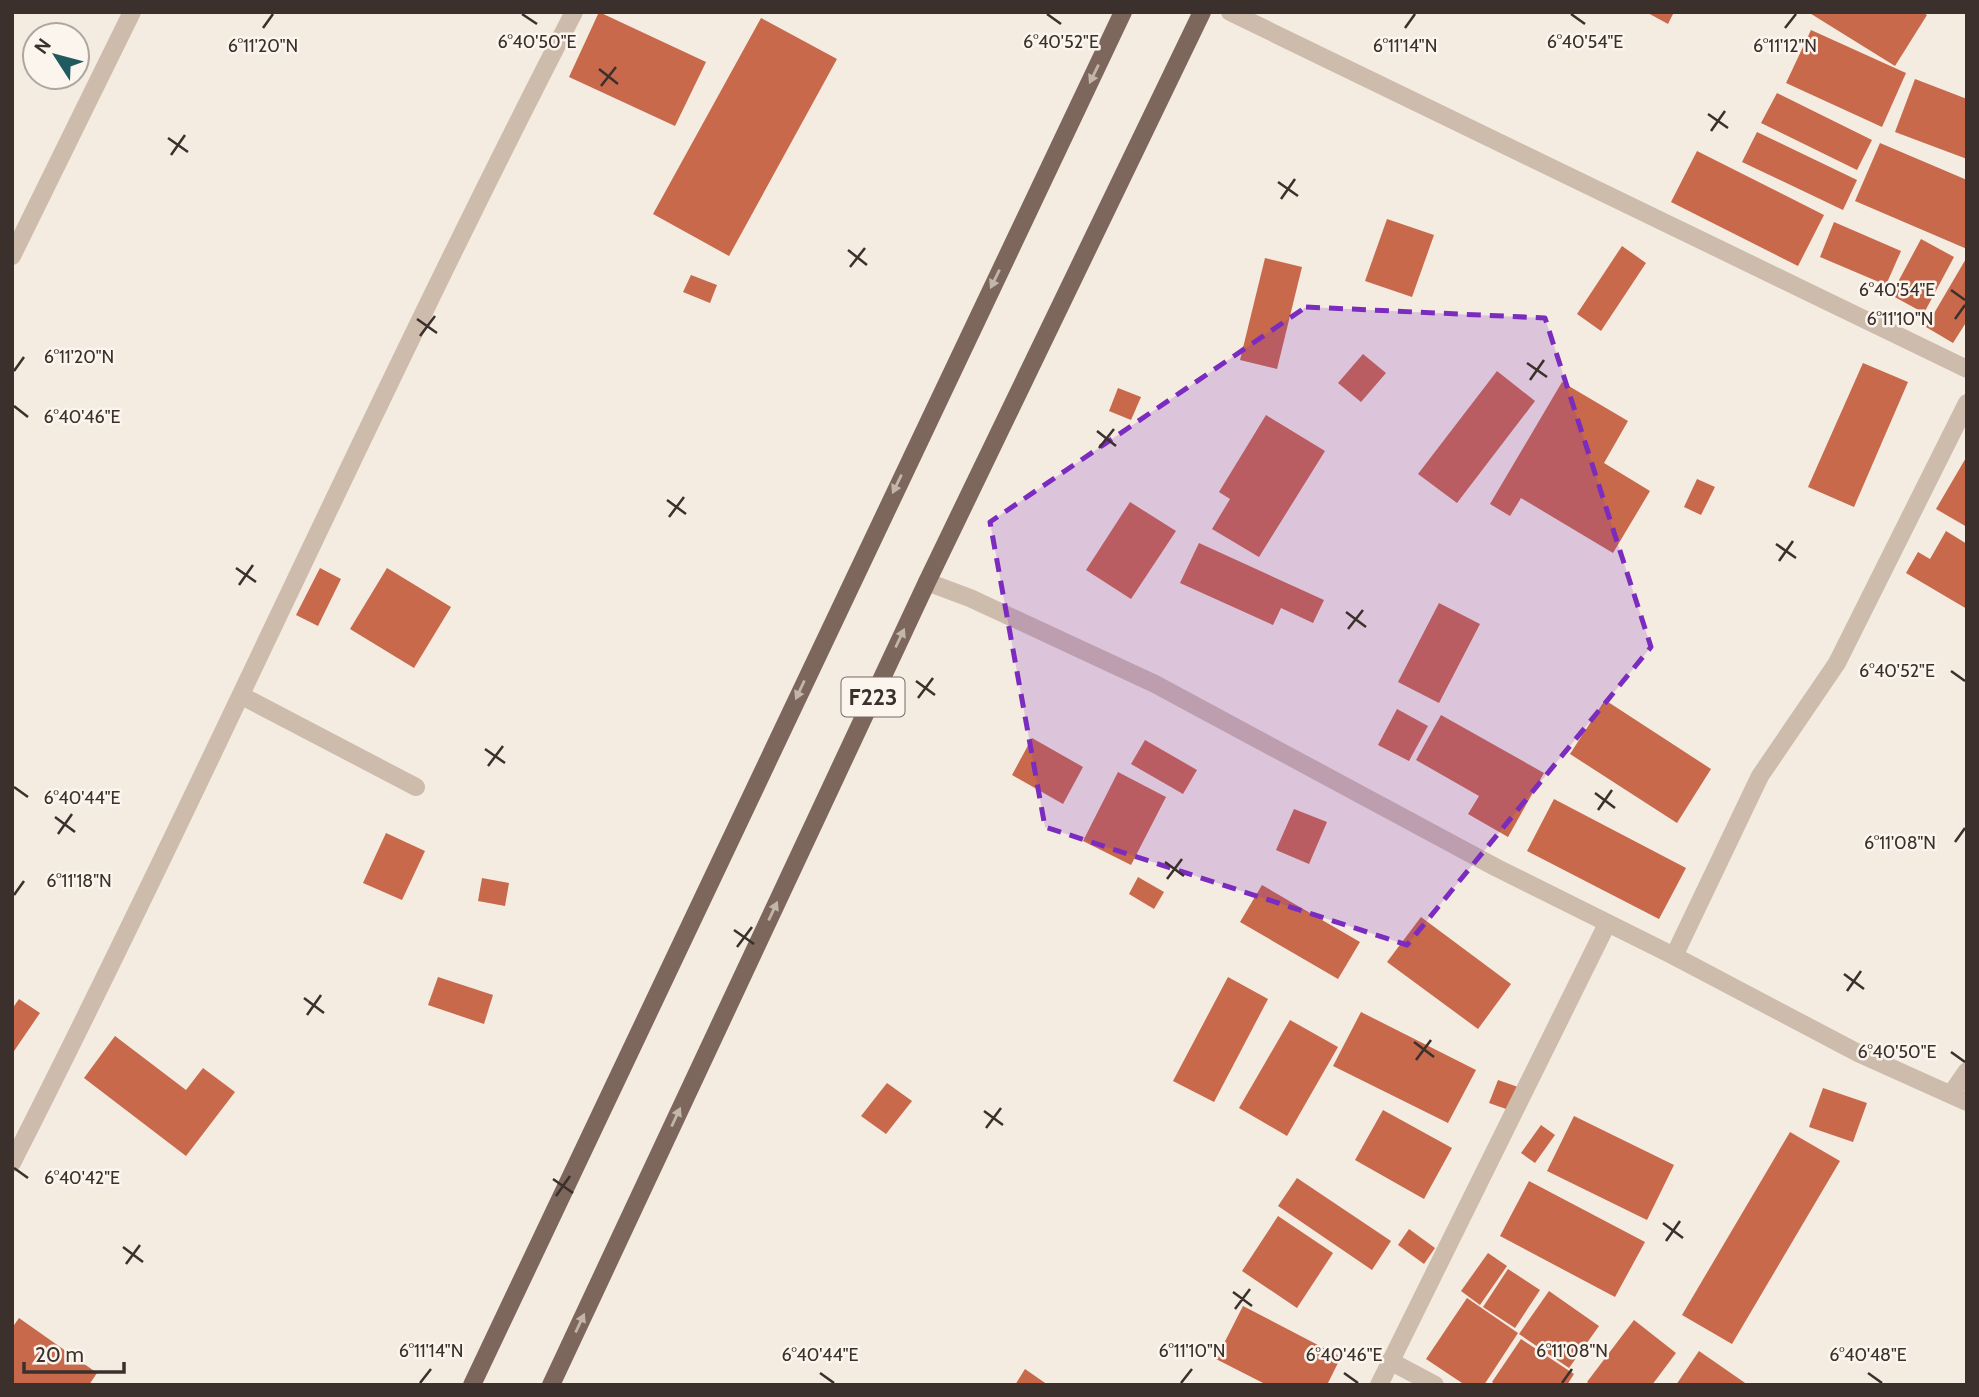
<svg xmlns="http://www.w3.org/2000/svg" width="1979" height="1397" font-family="Cabin,sans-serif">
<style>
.building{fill:#c8694b}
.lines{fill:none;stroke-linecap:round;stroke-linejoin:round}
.street{stroke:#cdbbac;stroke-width:18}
.primary{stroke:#7d675c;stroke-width:18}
.oneway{fill:#c2b5ac}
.marked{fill:#7b2cbf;fill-opacity:0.2;stroke:#7b2cbf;stroke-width:5;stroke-dasharray:14 9;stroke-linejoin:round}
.ticks{fill:none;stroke:#3b302b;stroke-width:2.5}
.labels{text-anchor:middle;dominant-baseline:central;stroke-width:5;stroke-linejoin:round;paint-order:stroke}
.shield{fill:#fbf5ee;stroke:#756b66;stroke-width:2}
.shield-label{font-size:23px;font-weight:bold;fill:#3b302b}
.ticks-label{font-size:18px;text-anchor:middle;fill:#3b302b;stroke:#fbf5ee;stroke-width:5;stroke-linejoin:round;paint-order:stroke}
</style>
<rect width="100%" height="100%" fill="#f4ebe1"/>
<g class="building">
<polygon points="599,12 706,62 675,126 569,77"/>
<polygon points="1646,12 1674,12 1668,24"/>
<polygon points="1808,12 1922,12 1927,15 1895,66"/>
<polygon points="761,18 837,59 729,256 653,214"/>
<polygon points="1811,30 1906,73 1882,127 1786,83"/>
<polygon points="1915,79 1967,99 1967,159 1895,132"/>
<polygon points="1777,93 1872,140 1857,170 1761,123"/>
<polygon points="1757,132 1857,180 1843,210 1742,162"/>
<polygon points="1880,143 1967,180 1967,249 1855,201"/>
<polygon points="1697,151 1824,215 1798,266 1671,202"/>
<polygon points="1387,219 1434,235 1412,297 1365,281"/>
<polygon points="1834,222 1901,251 1886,285 1820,257"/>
<polygon points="1921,239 1954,257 1924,313 1891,295"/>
<polygon points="1622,246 1646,263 1601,331 1577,314"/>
<polygon points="1967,257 1967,321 1953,343 1926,327"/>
<polygon points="1265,258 1302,267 1277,369 1240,360"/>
<polygon points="691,275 717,285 710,303 683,292"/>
<polygon points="1363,354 1386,373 1361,402 1338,383"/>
<polygon points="1863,363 1908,382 1854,507 1808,487"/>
<polygon points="1497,371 1535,401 1457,503 1418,474"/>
<polygon points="1562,382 1628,421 1604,463 1650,491 1613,553 1521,498 1510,516 1490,504"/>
<polygon points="1118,388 1141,397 1131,420 1109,411"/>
<polygon points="1266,415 1325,451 1259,557 1212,529 1230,499 1219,492"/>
<polygon points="1967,456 1967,527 1936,509"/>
<polygon points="1697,479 1715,487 1701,515 1684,507"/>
<polygon points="1130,502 1176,531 1131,599 1086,570"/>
<polygon points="1946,531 1967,544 1967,609 1906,573 1918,552 1930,559"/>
<polygon points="1199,543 1324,600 1313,623 1281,608 1273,625 1180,583"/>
<polygon points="320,568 341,579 318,626 296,615"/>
<polygon points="387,568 451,607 414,668 350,629"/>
<polygon points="1439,603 1480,624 1439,703 1398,682"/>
<polygon points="1605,700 1711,769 1677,823 1570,754"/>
<polygon points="1397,709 1428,726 1409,761 1378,745"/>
<polygon points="1441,715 1544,773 1508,837 1468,814 1479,796 1416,760"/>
<polygon points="1032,738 1083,767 1063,804 1012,775"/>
<polygon points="1145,740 1197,770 1183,794 1131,764"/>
<polygon points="1118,772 1166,797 1131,865 1083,841"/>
<polygon points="1554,799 1686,868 1659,919 1527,851"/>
<polygon points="1294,809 1327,822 1309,864 1276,850"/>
<polygon points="386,833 425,851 402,900 363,883"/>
<polygon points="1138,877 1164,892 1154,909 1129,894"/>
<polygon points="482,878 509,883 505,906 478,901"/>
<polygon points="1262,885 1360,942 1338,979 1240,922"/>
<polygon points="1421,917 1511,984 1478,1029 1387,962"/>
<polygon points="438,977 493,995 484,1024 428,1005"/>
<polygon points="1228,977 1268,999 1214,1102 1173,1081"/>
<polygon points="19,999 40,1013 12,1054 12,1009"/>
<polygon points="1361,1012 1476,1070 1448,1123 1333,1066"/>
<polygon points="1290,1020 1338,1047 1287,1136 1239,1108"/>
<polygon points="115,1036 186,1090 203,1068 235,1092 186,1156 84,1078"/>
<polygon points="1498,1080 1518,1087 1509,1110 1489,1103"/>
<polygon points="887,1083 912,1101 886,1134 861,1116"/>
<polygon points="1823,1088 1867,1103 1853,1142 1809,1127"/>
<polygon points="1383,1110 1452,1148 1424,1199 1355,1160"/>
<polygon points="1574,1116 1674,1165 1647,1220 1547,1171"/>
<polygon points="1541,1125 1555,1135 1535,1163 1521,1153"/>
<polygon points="1790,1132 1840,1161 1732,1344 1682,1315"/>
<polygon points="1297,1178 1391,1241 1372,1270 1278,1206"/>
<polygon points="1529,1181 1645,1242 1615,1297 1500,1236"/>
<polygon points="1278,1216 1333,1253 1297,1308 1242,1271"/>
<polygon points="1409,1229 1435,1248 1424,1264 1398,1245"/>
<polygon points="1488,1253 1507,1266 1480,1305 1461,1291"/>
<polygon points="1508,1269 1540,1290 1515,1328 1483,1307"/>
<polygon points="1549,1291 1599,1326 1569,1368 1519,1334"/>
<polygon points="1467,1298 1518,1333 1484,1385 1465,1385 1426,1359"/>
<polygon points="1243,1306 1341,1357 1327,1385 1267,1385 1216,1359"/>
<polygon points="19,1318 97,1373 89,1385 12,1385 12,1328"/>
<polygon points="1634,1320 1676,1353 1652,1385 1590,1385 1587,1382"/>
<polygon points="1521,1339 1574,1374 1567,1385 1496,1385 1492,1382"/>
<polygon points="1699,1351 1748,1385 1676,1385"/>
<polygon points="1025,1369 1048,1385 1015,1385"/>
</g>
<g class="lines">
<g class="street">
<polyline points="1230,12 1967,369"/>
<polyline points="12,256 132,12"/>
<polyline points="927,582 970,598 1155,684 1497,868 1674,956 1858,1053 1967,1102"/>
<polyline points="242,696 416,787"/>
<polyline points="1674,956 1760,776 1837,663 1967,403"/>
<polyline points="1951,1094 1967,1071"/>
<path d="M12,1163C206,782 378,391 574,12"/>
<polyline points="1390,1361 1435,1385"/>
<polyline points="1379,1385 1607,924"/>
</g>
<g class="primary">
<polyline points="472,1385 1123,12"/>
<polyline points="551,1385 927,582 1202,12"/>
</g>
</g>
<defs><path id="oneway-solid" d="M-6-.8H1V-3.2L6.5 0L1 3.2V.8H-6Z" transform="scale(1.75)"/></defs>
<g class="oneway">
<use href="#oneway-solid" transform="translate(1094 74) rotate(116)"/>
<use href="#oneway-solid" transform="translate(995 279) rotate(116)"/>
<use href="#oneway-solid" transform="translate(897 484) rotate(116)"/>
<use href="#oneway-solid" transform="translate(900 638) rotate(-65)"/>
<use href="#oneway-solid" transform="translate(800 690) rotate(115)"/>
<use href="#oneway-solid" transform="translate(773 911) rotate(-65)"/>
<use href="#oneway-solid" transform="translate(676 1117) rotate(-65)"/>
<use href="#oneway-solid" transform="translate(580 1323) rotate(-65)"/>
</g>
<path class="marked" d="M1306,307L1545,318L1651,647L1407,945L1045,827L990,522Z"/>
<path class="ticks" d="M522,14L537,24M1047,14L1061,24M1571,14L1585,24M263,28L273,14M1405,28L1415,14M1785,28L1796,14M599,69L618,84M601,86L616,67M1708,114L1728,128M1711,131L1725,111M168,138L188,152M171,155L185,135M1278,182L1298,196M1281,199L1295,179M848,250L867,265M850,267L865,248M1951,290L1965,300M417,319L437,333M1955,319L1965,305M420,336L435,316M1527,363L1547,377M14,371L24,357M1530,380L1544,360M14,406L28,417M1097,431L1116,446M1099,448L1114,429M667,500L686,514M669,517L684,497M1776,544L1796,558M1779,561L1793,541M236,568L256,582M239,585L253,565M1346,612L1366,627M1348,629L1363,610M1951,671L1965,681M916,681L935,695M918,698L933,678M485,749L505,763M488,766L503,746M14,787L28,797M1595,793L1615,808M1598,810L1612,790M55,817L75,832M58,834L72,814M1955,842L1965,828M1165,862L1184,876M1167,879L1182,859M14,895L24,881M734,930L754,944M737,947L752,927M1844,974L1864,989M1847,991L1861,971M304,998L324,1013M307,1015L321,995M1414,1042L1434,1057M1951,1052L1965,1062M1416,1060L1431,1040M984,1111L1003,1125M986,1128L1001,1108M14,1168L28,1178M553,1179L573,1193M556,1196L570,1176M1663,1223L1683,1238M1666,1241L1680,1221M123,1247L143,1262M126,1264L140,1245M1233,1292L1252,1306M1235,1309L1250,1289M820,1373L834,1383M1344,1373L1358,1383M1868,1373L1882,1383M420,1383L431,1369M1181,1383L1192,1369M1562,1383L1572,1369"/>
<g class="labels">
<rect class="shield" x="841.5" y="677.5" width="63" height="39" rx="5"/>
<g class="shield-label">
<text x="873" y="697">F223</text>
</g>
</g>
<g class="ticks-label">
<text x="537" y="48">6°40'50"E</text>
<text x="1061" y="48">6°40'52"E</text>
<text x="1585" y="48">6°40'54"E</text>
<text x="263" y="52">6°11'20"N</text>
<text x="1405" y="52">6°11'14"N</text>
<text x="1785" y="52">6°11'12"N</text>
<text x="1897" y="296">6°40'54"E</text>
<text x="1900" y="325">6°11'10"N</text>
<text x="79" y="363">6°11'20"N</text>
<text x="82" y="423">6°40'46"E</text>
<text x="1897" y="677">6°40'52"E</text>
<text x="82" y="804">6°40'44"E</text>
<text x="1900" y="849">6°11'08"N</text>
<text x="79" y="887">6°11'18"N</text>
<text x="1897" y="1058">6°40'50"E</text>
<text x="82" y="1184">6°40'42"E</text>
<text x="431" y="1357">6°11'14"N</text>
<text x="1192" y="1357">6°11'10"N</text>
<text x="1572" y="1357">6°11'08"N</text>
<text x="820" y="1361">6°40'44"E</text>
<text x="1344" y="1361">6°40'46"E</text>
<text x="1868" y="1361">6°40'48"E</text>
</g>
<rect width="1979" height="1397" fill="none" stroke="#3b302b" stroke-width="28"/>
<g transform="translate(56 56) rotate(306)"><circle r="33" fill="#fbf5ee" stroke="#aea6a0" stroke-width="2"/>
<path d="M0-5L12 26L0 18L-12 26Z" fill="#1f5a5e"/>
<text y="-10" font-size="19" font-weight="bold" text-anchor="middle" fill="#3b302b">N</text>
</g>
<path d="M24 1362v10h100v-10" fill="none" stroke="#3b302b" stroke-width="3.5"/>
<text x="35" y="1362" font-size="21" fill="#3b302b" stroke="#fbf5ee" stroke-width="5" paint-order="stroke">20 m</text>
</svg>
